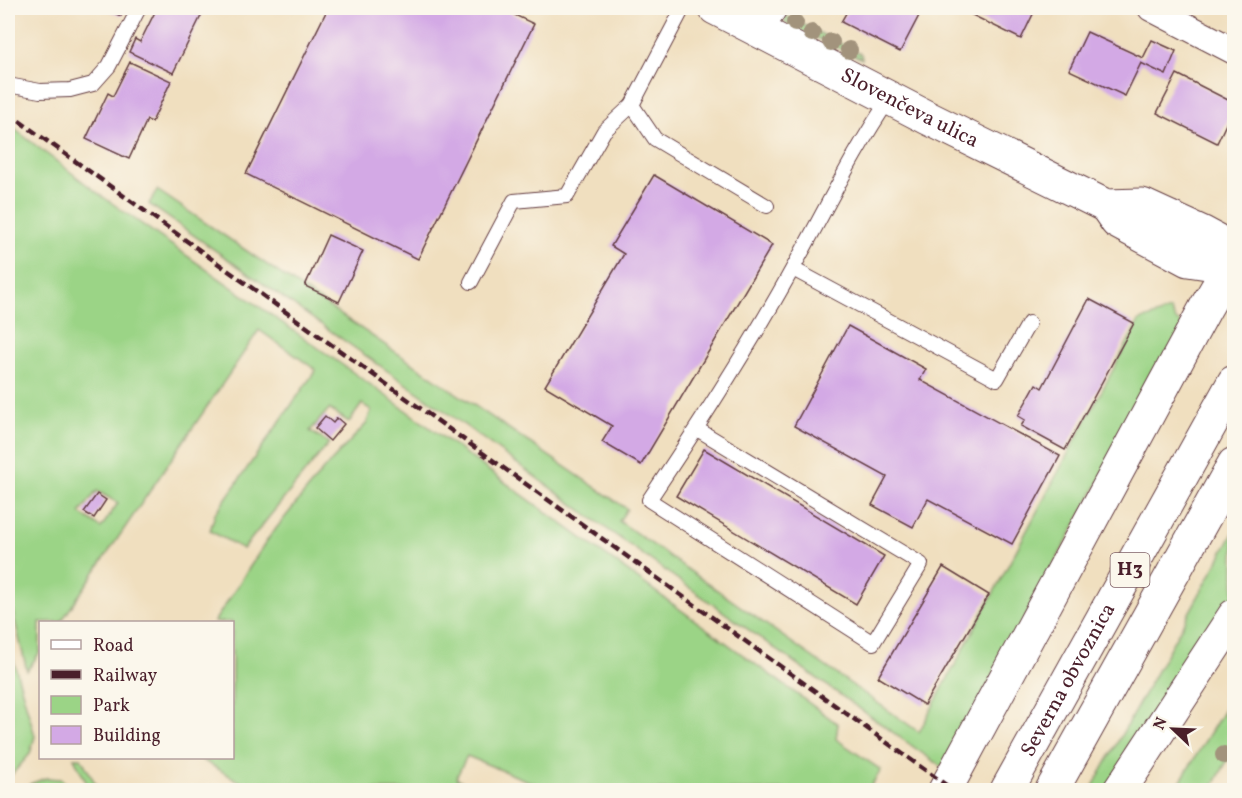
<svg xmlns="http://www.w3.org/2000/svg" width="1242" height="798" font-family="Vollkorn,serif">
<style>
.green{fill:#9bd486;stroke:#727a58;stroke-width:1.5;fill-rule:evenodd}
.building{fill:#d3a9e5}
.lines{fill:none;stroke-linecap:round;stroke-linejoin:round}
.service-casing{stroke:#633c41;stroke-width:16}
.minor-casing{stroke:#633c41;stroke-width:28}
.tertiary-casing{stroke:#633c41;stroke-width:35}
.secondary-casing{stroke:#633c41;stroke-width:35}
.trunk-casing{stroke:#633c41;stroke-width:35}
.service{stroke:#fff;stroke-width:14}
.minor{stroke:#fff;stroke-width:26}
.tertiary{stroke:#fff;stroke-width:33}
.secondary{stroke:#fff;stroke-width:33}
.trunk{stroke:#fff;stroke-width:33}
.rail{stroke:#4a1f2b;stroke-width:4.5;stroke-dasharray:9 4.5;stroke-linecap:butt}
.tree{fill:#a2937c}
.labels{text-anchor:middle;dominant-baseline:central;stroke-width:4.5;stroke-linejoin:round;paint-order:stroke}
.shield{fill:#fbf7ec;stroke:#7f6065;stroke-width:1.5}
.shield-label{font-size:20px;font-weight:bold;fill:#4a1f2b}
.street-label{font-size:21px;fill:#4a1f2b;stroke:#fbf7ec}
</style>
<rect width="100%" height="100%" fill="#fbf7ec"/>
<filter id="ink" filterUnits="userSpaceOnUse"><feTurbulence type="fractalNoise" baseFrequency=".0167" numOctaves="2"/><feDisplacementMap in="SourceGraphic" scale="12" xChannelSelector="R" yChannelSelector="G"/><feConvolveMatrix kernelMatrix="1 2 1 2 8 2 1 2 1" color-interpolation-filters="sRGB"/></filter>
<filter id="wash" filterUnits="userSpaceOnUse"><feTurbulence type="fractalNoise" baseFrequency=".008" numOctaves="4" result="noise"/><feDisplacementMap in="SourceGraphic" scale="24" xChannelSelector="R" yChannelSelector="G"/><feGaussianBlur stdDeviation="1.35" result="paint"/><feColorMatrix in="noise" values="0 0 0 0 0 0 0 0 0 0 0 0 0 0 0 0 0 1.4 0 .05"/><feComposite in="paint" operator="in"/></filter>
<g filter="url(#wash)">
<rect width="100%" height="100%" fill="#f0dfbf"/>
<g class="green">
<polygon points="784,15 861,54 862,59 785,23"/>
<path d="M8,124L99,194L371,385L838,724L836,739L881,770L869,789L871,790H550L467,756L456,778L476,790H254L199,758H232V622H214L270,536L323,470L367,423L371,410L362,404L349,422L329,409L310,431L329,443L243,549L210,531L215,514L316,370L259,330L61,622H40V652L27,671L8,592ZM97,491L118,503L101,528L80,513Z"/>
<polygon points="157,190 627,509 619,521 919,732 1139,321 1170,310 1176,320 1184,326 943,768 611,532 449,414 149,204"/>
<polygon points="1234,532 1234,596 1159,706 1105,790 1091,790"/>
<polygon points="8,641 35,736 30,754 8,779"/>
<polygon points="1234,694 1234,748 1211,790 1175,790"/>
<polygon points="74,758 81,758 99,790 90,790"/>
<polygon points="46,778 61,779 74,790 23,790 30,784"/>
</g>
<g id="blocks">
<g class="building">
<polygon points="103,8 126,8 121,16"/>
<polygon points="157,8 193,8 203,12 173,73 129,52 135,39 140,42"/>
<polygon points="328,8 500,8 534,24 418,259 246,174"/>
<polygon points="849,8 923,8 900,52 841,22"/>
<polygon points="974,8 1036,8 1021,39 970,14"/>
<polygon points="1087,32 1143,58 1152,40 1176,51 1166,75 1141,63 1125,96 1069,70"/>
<polygon points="130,62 171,81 152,122 147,120 129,159 86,139 108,93 113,96"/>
<polygon points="1177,74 1234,103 1234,107 1217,143 1157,113"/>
<polygon points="654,175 772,245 641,465 602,442 612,426 545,386 624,254 611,246"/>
<polygon points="328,235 363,251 339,302 305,286"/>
<polygon points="1089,299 1134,323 1065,450 1021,426 1025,420 1018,416 1036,384 1042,388"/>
<polygon points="848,326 926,369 920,380 1060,456 1012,544 928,499 913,527 872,505 887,477 794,426"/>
<polygon points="325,416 333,423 337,418 344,424 330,441 315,428"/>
<polygon points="704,449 884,556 856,604 676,496"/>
<polygon points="97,494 106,500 94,518 84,512"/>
<polygon points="943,567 989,595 924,705 878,677"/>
</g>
</g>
</g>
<g filter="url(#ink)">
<use href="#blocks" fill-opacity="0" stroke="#633c41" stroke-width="1.5"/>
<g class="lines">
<defs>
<g id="service">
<polyline points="8,85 40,91 70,90 93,84 109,66 139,8"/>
<polyline points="632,105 655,139 767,206"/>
<polyline points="793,269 997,379 1029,323"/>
<polyline points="471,282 514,201 567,196 604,131 632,105 683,8"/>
<path d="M697,429L921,564L873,643L649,500C700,424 749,348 793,268C825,211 853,152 890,98"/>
</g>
<g id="minor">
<polyline points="1151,8 1234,51"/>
<polyline points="760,31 774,8"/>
</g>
<g id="tertiary">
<path id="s1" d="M715,8L928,118L1106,206L1142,205L1203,233L1216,240L1231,265"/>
<polyline points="1106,206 1117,222 1188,260 1234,267"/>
</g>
<g id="secondary">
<polyline points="945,790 1206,307 1234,259"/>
<polyline points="1120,790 1234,616"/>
</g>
<g id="trunk">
<path id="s2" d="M1007,790L1234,382"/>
<polyline points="1052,790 1234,464"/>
</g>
</defs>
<use href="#service" class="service-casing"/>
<use href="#minor" class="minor-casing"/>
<use href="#tertiary" class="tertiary-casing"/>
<use href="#secondary" class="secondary-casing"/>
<use href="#trunk" class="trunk-casing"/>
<use href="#service" class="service"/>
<use href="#minor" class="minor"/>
<use href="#tertiary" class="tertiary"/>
<use href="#secondary" class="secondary"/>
<use href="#trunk" class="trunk"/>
<polyline class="rail" points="8,113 953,790"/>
</g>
<g class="tree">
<circle cx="795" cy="23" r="9"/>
<circle cx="812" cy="33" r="9"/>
<circle cx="831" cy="42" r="9"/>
<circle cx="849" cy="50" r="9"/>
<circle cx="1224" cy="755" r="9"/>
</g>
</g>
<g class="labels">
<rect class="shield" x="1110.5" y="553" width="39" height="34" rx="4.5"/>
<g class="shield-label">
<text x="1130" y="570">H3</text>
</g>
<g class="street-label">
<text stroke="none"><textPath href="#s1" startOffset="219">Slovenčeva ulica</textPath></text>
<text stroke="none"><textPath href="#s2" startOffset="126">Severna obvoznica</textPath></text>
</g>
</g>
<rect width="1242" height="798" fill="none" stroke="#fbf7ec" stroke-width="30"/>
<rect x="39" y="621" width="195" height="138" fill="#fbf7ec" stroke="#b4a19f" stroke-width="1.5"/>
<rect x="51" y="640" width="30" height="9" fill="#ffffff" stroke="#b4a19f" stroke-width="1.5"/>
<text x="93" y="651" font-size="18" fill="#4a1f2b">Road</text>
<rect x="51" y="670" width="30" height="9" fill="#4a1f2b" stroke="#b4a19f" stroke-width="1.5"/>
<text x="93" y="681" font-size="18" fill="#4a1f2b">Railway</text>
<rect x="51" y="696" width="30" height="18" fill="#9bd486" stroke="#b4a19f" stroke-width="1.5"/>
<text x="93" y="711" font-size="18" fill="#4a1f2b">Park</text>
<rect x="51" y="726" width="30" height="18" fill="#d3a9e5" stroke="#b4a19f" stroke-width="1.5"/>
<text x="93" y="741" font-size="18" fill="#4a1f2b">Building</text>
<g transform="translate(1173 729) rotate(293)" stroke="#fbf7ec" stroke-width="4.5" paint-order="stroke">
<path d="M0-4.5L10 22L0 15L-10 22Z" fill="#4a1f2b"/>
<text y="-9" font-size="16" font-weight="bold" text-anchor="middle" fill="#4a1f2b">N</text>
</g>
</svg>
